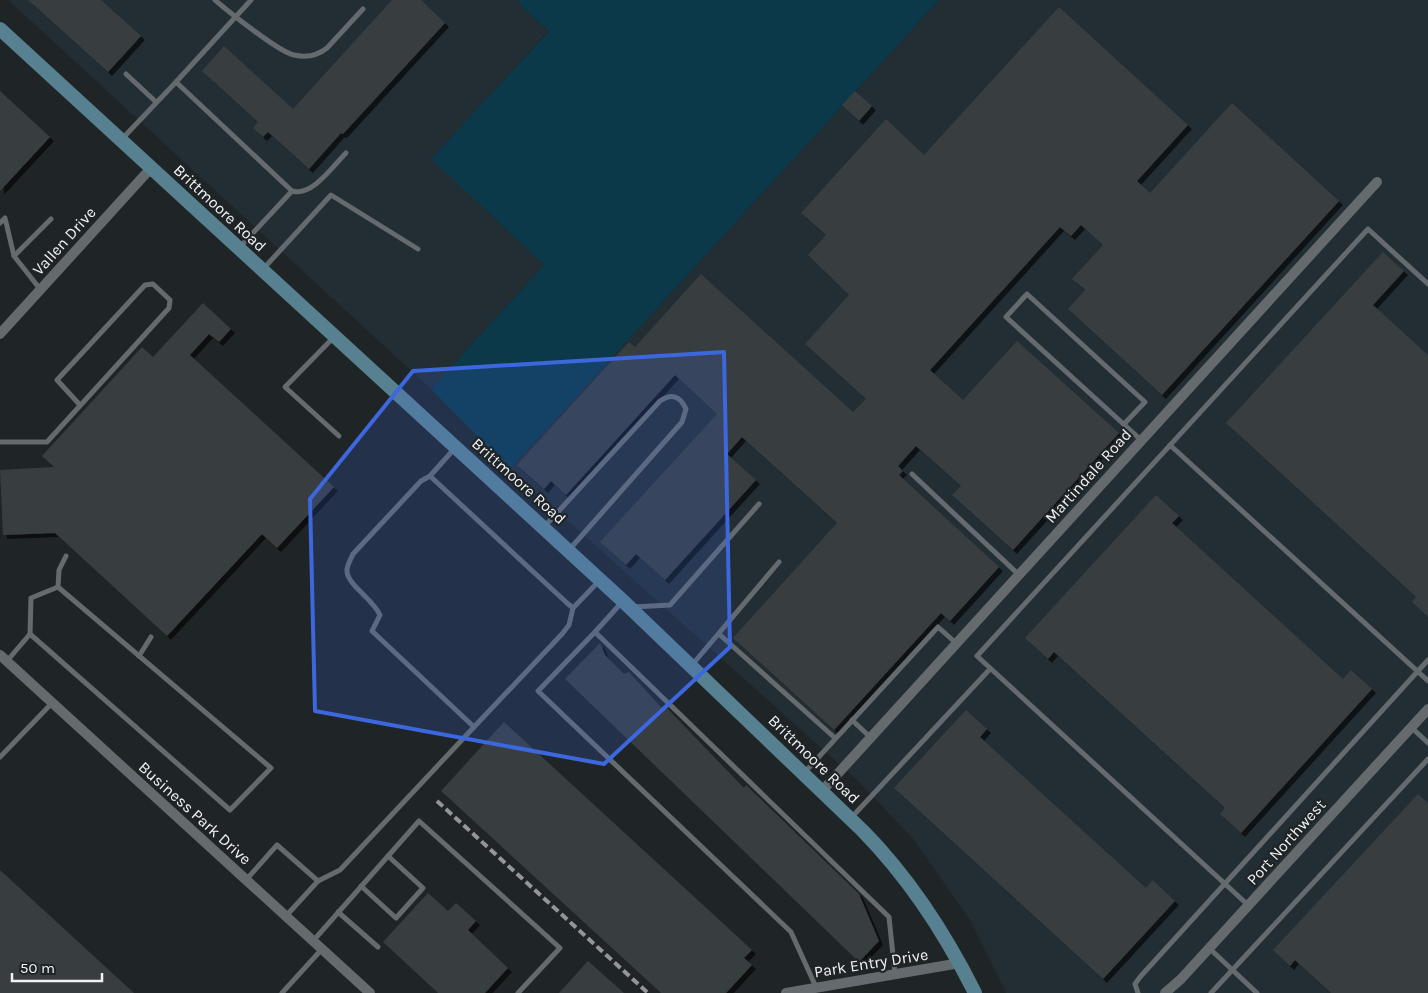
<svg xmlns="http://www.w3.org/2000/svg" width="1428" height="993" font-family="Karla,sans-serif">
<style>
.built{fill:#222e33}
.green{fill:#0b394a}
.building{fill:#383e41;filter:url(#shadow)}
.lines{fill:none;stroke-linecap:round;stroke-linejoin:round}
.lane{stroke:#646a6d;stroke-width:5}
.street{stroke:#646a6d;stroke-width:10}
.secondary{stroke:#578190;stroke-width:14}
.rail{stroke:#929698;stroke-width:4;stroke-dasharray:8 4;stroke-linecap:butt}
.marked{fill:#3d67dc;fill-opacity:0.2;stroke:#3d67dc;stroke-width:4;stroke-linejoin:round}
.labels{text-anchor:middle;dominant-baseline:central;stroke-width:4.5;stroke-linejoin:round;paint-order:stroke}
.street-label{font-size:16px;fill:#f0f3f5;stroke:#1f2426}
</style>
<defs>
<filter id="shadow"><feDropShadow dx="4" dy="4" stdDeviation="0" flood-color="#0009"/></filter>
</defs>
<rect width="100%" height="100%" fill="#1f2426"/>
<g class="built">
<polygon points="8,0 520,0 520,5 549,30 432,159 544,265 431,389"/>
<polygon points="939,0 1428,0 1428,993 1006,993 970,920 914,840 858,781 510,469"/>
</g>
<polygon class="green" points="520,0 939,0 510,469 431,389 544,265 431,159 549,31 520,5"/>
<g class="building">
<polygon points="28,0 101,0 141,36 108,72"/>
<polygon points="392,0 421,0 445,23 343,134 341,133 309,169 268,132 263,137 253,128 258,122 202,71 224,46 293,109"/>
<polygon points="1059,7 1188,125 1137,181 1150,193 1232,103 1339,201 1162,395 1068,309 1085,290 1072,279 1103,245 1081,225 1071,236 1060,227 930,370 963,400 1017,341 1119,433 1013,550 952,495 961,486 916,446 898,466 903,471 899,475 999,567 950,621 941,613 834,730 733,638 837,523 742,437 727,454 756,480 665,580 636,554 626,565 600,542 717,414 675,375 566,495 551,481 544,489 517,465 629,342 635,347 701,274 853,412 866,399 805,344 849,295 808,255 826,235 801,213 886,119 924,155"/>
<polygon points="0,91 50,137 0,191"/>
<polygon points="855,91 872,106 859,121 842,105"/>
<polygon points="1383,252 1404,271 1373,305 1428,355 1428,617 1412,602 1416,597 1226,423"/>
<polygon points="203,303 231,329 219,342 209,334 190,355 334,487 277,548 262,534 167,636 55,533 3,535 0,470 54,467 42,456 142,347 153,357"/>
<polygon points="1156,495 1179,516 1172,523 1343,679 1351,670 1372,689 1241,833 1220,814 1225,808 1054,652 1048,659 1025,638"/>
<polygon points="600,643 605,655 624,674 629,672 661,707 665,706 744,788 746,785 859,894 879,941 859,962 565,679"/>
<polygon points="966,710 987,729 980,737 1146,888 1153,880 1175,901 1103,979 894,788"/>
<polygon points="504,722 752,950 744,958 752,965 726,993 661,993 441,791"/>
<polygon points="1418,794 1428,803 1428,993 1331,993 1295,960 1290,966 1273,950"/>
<polygon points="0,870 134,993 0,993"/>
<polygon points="428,893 448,911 456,903 476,921 468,930 508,968 485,993 438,993 383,942"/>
<polygon points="588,961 624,993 559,993"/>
</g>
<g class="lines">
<g class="lane">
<path d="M215,0C229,12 279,52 294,55C307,58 317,56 327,48L363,9"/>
<polyline points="126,74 156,102"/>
<polyline points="176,82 251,0"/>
<polyline points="121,140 176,82 292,191 239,248"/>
<path d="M292,191C312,197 333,166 346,153"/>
<polyline points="0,223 5,218 14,256 40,289"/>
<polyline points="14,256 51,219"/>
<polyline points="264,268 331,195 418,249"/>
<polyline points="334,337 285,387 339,436"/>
<polyline points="1124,424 1145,402 1027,294 1006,317 1141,440"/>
<polyline points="0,442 47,442 169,308 170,300 153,284 145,285 57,380 80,405"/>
<polyline points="1170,445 1428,681"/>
<polyline points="455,448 430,476 567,603 573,608 600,580"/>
<polyline points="912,474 1019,575"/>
<path d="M430,476L421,481L353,554C351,559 347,565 347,570C346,584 373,599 380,615L372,631L474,727L562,634L569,625L573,608"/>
<path d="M544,527L660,401C672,393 680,396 686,409L682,422L569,550"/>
<polyline points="633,607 670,605 759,504"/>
<polyline points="595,632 623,601"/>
<polyline points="30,634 230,810 271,768 58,587 59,570 66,556"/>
<polyline points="719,634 835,738"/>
<polyline points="139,656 151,637"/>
<polyline points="7,661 30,634 31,598 58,587"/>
<polyline points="692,665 779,562"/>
<polyline points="852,720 870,737"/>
<polyline points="1411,727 1428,743"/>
<polyline points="0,757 52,703"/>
<polyline points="804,773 938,627 956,643"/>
<polyline points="851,818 990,669"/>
<polyline points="246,880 277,845 318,881"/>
<polyline points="361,886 396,918 423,888 388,856"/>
<polyline points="1248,905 977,656 1368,229 1428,284"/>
<polyline points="338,912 378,947"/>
<polyline points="286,916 318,881 340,870 474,727"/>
<polyline points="313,941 419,821 560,948 518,993"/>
<polyline points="1209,948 1257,993"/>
<polyline points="816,987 791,932 538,691 595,632 889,917 895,974"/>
<polyline points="282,993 322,949"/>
<polyline points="1138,993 1135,984 1140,977 1428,660"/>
<polyline points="1211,993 1428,759"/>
</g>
<g class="street">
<polyline points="0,334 151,168"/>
<polyline points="0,655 370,993"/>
<polyline points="822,791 1377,182"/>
<polyline points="786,993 960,963"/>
<polyline points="1165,993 1181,979 1428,709"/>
</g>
<path class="secondary" d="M0,29L623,601L863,831C910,879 945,933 975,993"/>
<polyline class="rail" points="437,801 648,993"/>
</g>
<path class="marked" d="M724,352L730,647L604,764L315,711L310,499L413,371Z"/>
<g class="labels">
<g class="street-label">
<text transform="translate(220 208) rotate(43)">Brittmoore Road</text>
<text transform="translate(64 241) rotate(-48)">Vallen Drive</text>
<text transform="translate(1088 476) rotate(-48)">Martindale Road</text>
<text transform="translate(519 481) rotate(42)">Brittmoore Road</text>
<text transform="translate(814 759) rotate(44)">Brittmoore Road</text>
<text transform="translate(195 813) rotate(42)">Business Park Drive</text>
<text transform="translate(1286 842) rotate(-48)">Port Northwest</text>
<text transform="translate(871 963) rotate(-9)">Park Entry Drive</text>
</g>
</g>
<path d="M12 973v8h90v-8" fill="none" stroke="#f0f3f5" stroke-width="2.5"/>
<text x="20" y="973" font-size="15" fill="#f0f3f5" stroke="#1f2426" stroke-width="4" paint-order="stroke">50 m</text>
</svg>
